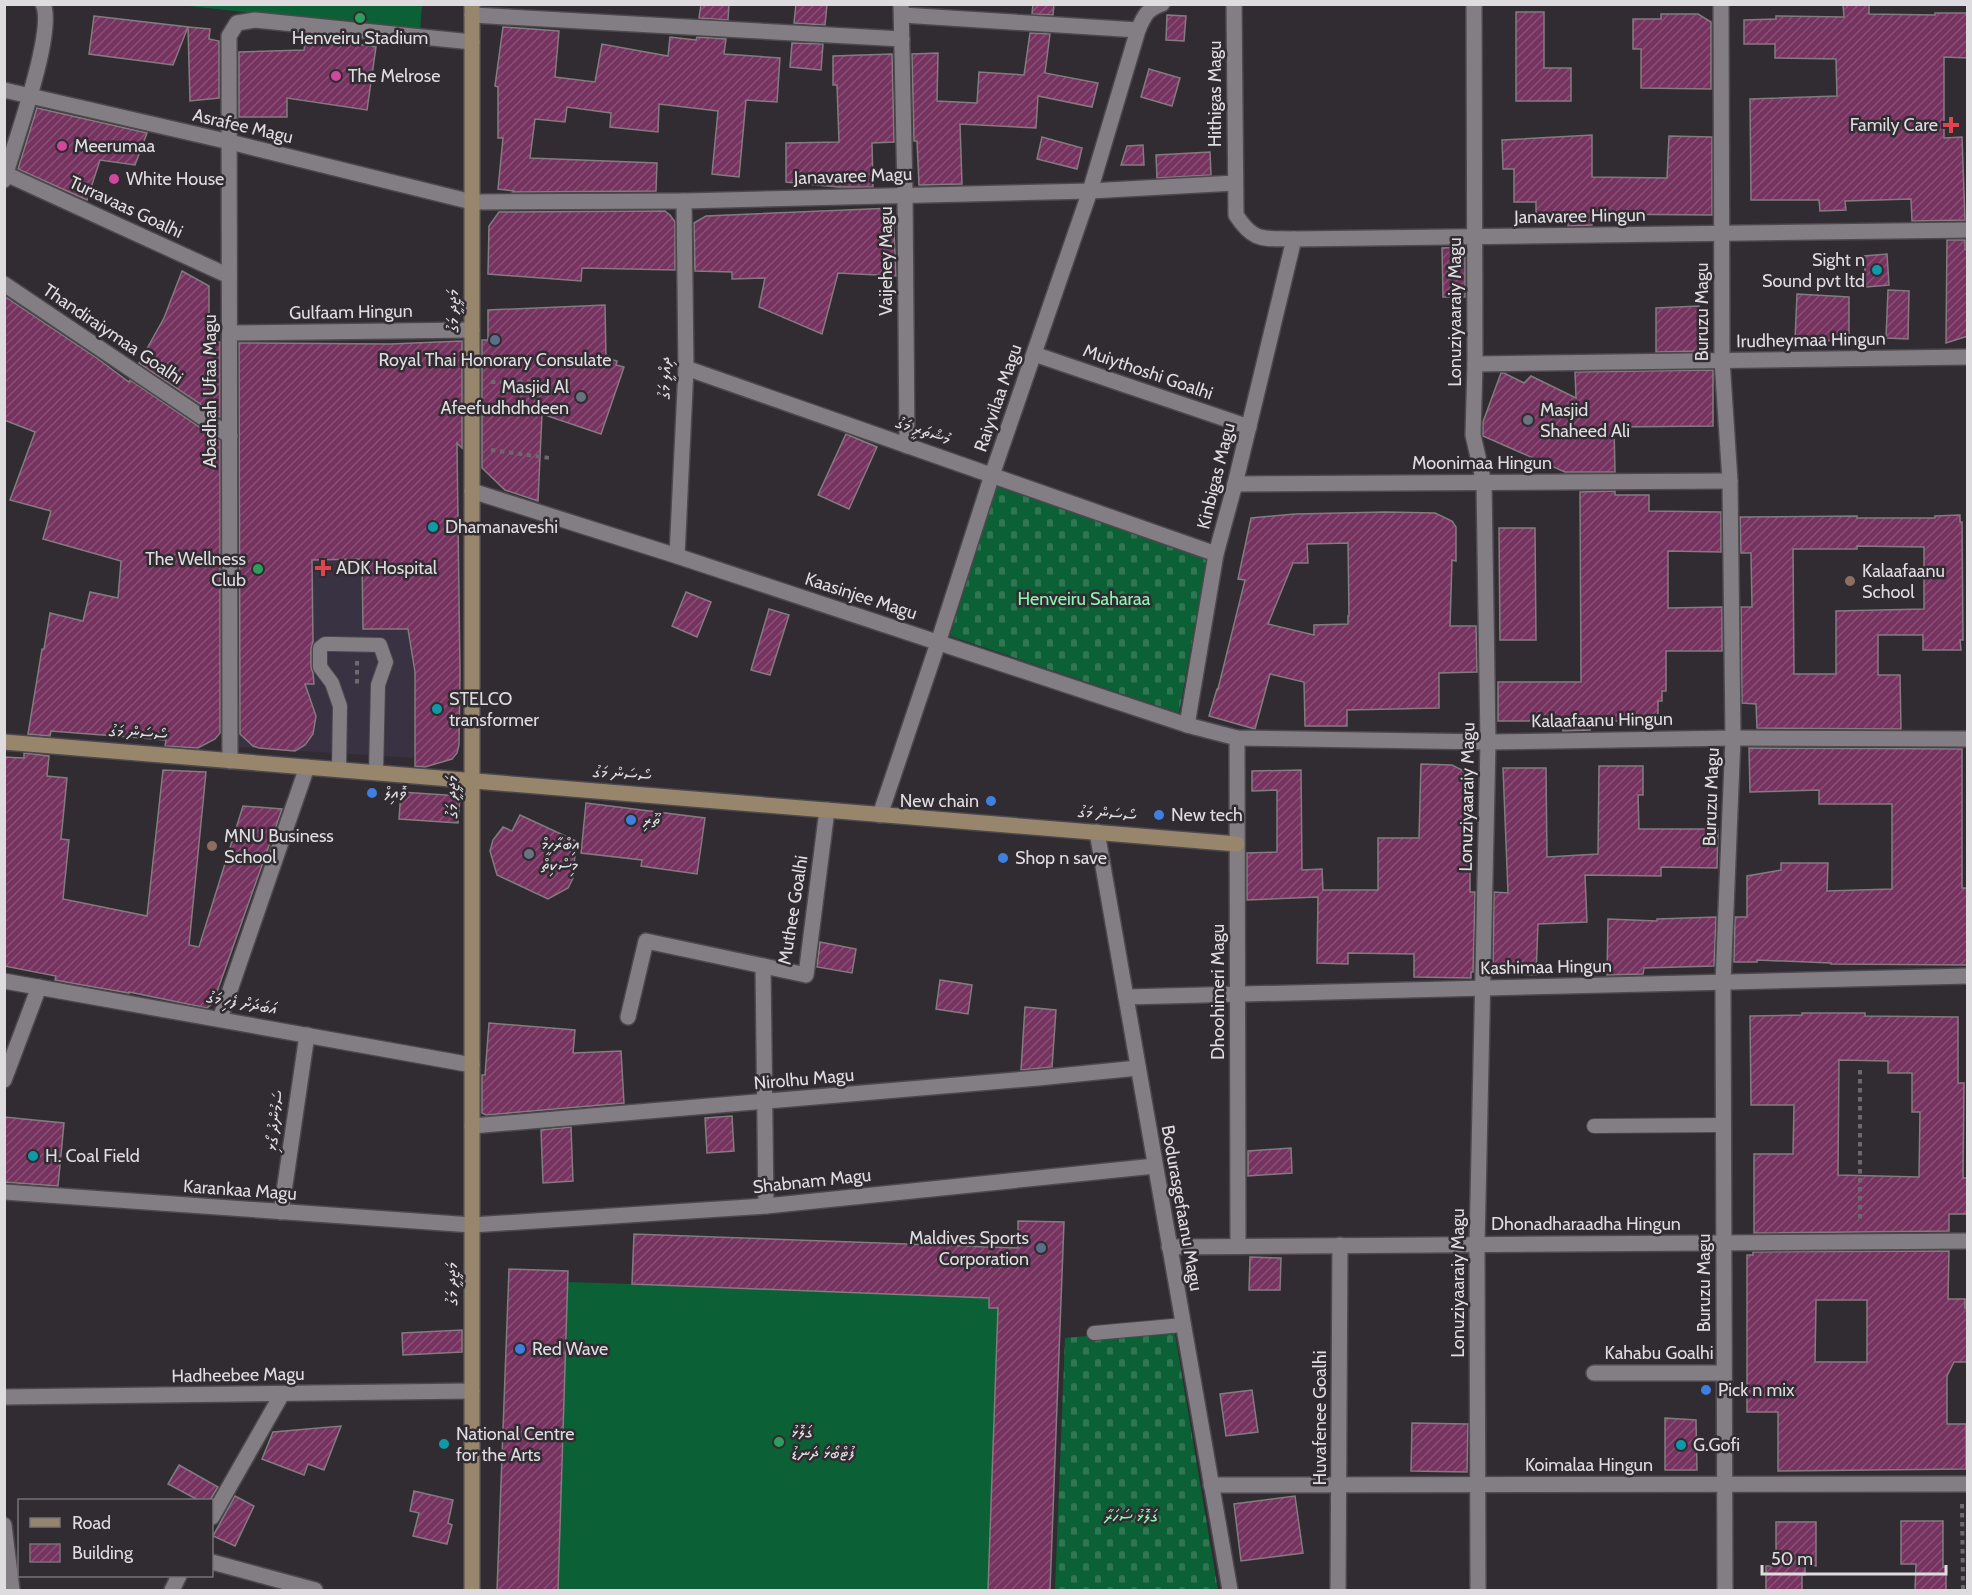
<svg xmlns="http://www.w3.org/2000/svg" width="1972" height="1595" font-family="Cabin,'Noto Sans Thaana',sans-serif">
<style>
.medical{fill:#393242}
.cemetery{fill:url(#cemetery-stones)}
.garden{fill:#0c6036}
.building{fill:url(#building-hatch);stroke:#847b80;stroke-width:1.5;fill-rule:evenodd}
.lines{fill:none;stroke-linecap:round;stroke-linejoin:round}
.lane-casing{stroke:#4c484d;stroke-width:16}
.street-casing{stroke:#4c484d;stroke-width:18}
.secondary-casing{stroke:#4c484d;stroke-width:18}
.path{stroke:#6c686d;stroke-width:4;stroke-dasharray:4.5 4.5;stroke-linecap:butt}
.lane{stroke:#837d84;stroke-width:14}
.street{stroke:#837d84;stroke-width:15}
.secondary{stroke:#97866b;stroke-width:15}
.leisure-dot{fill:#2e9e5b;stroke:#312c32;stroke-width:2}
.hotel-dot{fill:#d1479c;stroke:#312c32;stroke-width:2}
.health-dot{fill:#e0444e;stroke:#312c32;stroke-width:2}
.culture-dot{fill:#0f9aa8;stroke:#312c32;stroke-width:2}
.service-dot{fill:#5c6f8a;stroke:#312c32;stroke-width:2}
.worship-dot{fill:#6b7280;stroke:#312c32;stroke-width:2}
.education-dot{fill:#8d6e63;stroke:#312c32;stroke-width:2}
.shop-dot{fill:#3f7fe0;stroke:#312c32;stroke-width:2}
.labels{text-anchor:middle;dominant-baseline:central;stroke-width:5;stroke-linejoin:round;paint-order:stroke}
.poi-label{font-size:18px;fill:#dfdce0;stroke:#312c32;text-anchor:start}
.street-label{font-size:18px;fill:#dfdce0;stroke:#312c32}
.park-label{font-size:18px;fill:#89f6b1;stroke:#312c32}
</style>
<defs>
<pattern id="cemetery-stones" width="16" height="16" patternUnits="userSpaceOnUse" patternTransform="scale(1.5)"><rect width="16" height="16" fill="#0c6036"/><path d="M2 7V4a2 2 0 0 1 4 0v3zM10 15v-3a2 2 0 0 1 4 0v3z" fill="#2f7653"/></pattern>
<pattern id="building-hatch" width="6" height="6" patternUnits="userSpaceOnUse" patternTransform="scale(1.5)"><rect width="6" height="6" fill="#76335f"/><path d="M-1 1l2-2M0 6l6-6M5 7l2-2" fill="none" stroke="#895076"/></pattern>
</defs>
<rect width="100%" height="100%" fill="#312c32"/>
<polygon class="medical" points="300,342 390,344 394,411 415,672 415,758 239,747 238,432 270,431 299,403"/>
<g class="cemetery">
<polygon points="996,486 1207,559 1179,713 950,636"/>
<polygon points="1174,1328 1218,1590 1055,1590 1065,1338"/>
</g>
<g class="garden">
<polygon points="179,5 422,5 420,31"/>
<polygon points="634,1234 992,1247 992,1291 1061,1294 1050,1590 497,1590 509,1269 568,1271 568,1282 632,1284"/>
</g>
<g class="building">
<polygon points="701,4 729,4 728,20 699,18"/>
<polygon points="796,4 827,4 825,25 794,23"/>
<polygon points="1033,4 1054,4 1053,15 1032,14"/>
<polygon points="1869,4 1869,14 1935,15 1935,13 1968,13 1968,58 1944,57 1944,138 1962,137 1965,220 1912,221 1911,199 1845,201 1846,210 1820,211 1819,200 1751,200 1750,99 1837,96 1836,59 1775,58 1775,44 1744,44 1744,20 1776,19 1776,16 1844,17 1843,5"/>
<polygon points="1516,12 1544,12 1544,68 1571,68 1571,101 1516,101"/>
<polygon points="1661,14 1698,14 1711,22 1711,89 1641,88 1641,49 1633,49 1633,19 1661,19"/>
<polygon points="1167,15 1186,16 1184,41 1166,40"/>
<polygon points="94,16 188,27 173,65 89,54"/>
<polygon points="188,27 210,29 209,39 219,41 219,98 190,101"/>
<polygon points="503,27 559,31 555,77 595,82 602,44 668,56 670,37 696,40 697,37 726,39 724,54 780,58 777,102 746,100 739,177 712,174 718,111 659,104 658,132 610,127 611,113 567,107 565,122 535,119 530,158 657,163 656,191 513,192 514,191 498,189 503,138 498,138 498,87 495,86"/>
<polygon points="1030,33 1050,34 1045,73 1098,83 1092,107 1038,96 1036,128 960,124 962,184 919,185 917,141 914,141 912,54 938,53 937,101 977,103 979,72 1024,75"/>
<polygon points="306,36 376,47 367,110 287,98 287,117 239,117 239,52 304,50"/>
<polygon points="792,43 823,44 821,70 790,67"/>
<polygon points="892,54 894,142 872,143 873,187 838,187 786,182 786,143 839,142 837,85 833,85 833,56"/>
<polygon points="1149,69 1180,78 1172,106 1141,97"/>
<polygon points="37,108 147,133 135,165 100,160 87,200 18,169"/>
<polygon points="1592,135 1592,177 1667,178 1669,136 1712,137 1712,215 1592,214 1592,225 1568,226 1568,218 1536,218 1536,202 1514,202 1514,169 1503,169 1502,140"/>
<polygon points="1042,137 1082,148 1077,169 1037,159"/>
<polygon points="1143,145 1144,165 1121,165 1127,146"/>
<polygon points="1210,152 1211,175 1157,178 1156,155"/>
<polygon points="893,208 896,276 838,273 822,334 759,307 765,278 732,279 732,272 695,271 694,223 706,216"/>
<polygon points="665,211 670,215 675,222 675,270 582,268 581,281 488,274 489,226 499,212"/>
<polygon points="1947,240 1965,240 1965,249 1968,251 1968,336 1946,343"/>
<polygon points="1465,247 1465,297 1443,297 1442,248"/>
<polygon points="1887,254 1889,285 1866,287 1864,256"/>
<polygon points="182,271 209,286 209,342 220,342 220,417 139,363 164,318"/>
<polygon points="1888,290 1909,291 1908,339 1886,338"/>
<polygon points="1797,294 1849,297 1849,341 1795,340"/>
<polygon points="4,296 98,359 129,382 130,380 220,441 220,733 215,739 198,748 165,746 166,740 51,731 50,736 28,734 42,649 44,649 50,613 83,621 90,592 118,598 121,561 43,539 51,511 10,500 35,432 4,420"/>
<polygon points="605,305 606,358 617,361 616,365 624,367 601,434 542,414 538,501 505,490 482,468 482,340 488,340 488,310"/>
<polygon points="1699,306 1699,351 1656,352 1656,308"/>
<polygon points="462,341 462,448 457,443 460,674 459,745 457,753 452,759 425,767 415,766 415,672 408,629 363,629 362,559 312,560 313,642 311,648 311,667 313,673 314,684 305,684 316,716 313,734 305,745 295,751 259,748 253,746 240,734 239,343 390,344"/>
<polygon points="1713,370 1713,426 1614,427 1615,472 1565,472 1483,436 1483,422 1501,373 1504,373 1524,383 1531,376 1576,398 1575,372"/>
<polygon points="846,434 877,447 849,509 818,495"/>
<polygon points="1615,491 1615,495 1649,495 1649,511 1721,512 1721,552 1668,551 1668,608 1722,607 1722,651 1666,651 1666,691 1662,691 1662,701 1658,701 1658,721 1590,721 1590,730 1563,731 1562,721 1498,721 1498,682 1581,682 1580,492"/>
<path d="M1386,512L1435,513L1452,521L1456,527V561L1452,560L1450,626H1476L1477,672L1439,673V708L1347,710V726H1305L1304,682L1270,674L1255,729L1209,716L1217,689H1218L1245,580L1238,579L1251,518L1295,514ZM1348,543L1349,616H1348V624L1314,625V635L1268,624L1293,563H1308L1307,544Z"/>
<path d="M1960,515V522H1962L1963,640H1960L1961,650H1923V635H1878V675H1900L1901,729L1757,728L1756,704L1742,703L1741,607H1752L1751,553H1741L1740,517L1857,516V518H1935V516ZM1857,546L1924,547V609L1836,611V674H1794L1793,549H1857Z"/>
<polygon points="1499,528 1535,528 1536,640 1500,640"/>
<polygon points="686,592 711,602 697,637 672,626"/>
<polygon points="769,609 789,615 770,675 751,670"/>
<polygon points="1749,748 1962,749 1962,888 1968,888 1968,965 1831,964 1831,963 1757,960 1757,962 1734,962 1735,917 1747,917 1747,876 1781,870 1781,863 1828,863 1827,891 1892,889 1892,804 1819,804 1819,790 1750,792"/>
<polygon points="24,753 49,756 47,776 67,778 61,839 69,840 63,899 147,916 163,770 206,772 189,945 199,947 243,806 282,809 213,1003 207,1008 129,992 129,993 77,984 55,980 56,976 4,966 4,757 24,758"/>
<polygon points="1421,764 1452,765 1462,770 1470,778 1470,892 1475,892 1473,972 1471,972 1471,978 1414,977 1414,954 1348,953 1348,964 1317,963 1318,897 1247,900 1247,853 1277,852 1277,790 1252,791 1252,771 1301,770 1302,870 1322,869 1323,890 1378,890 1378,838 1419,838"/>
<polygon points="1599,766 1643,766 1643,795 1638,795 1639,829 1718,829 1717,868 1661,867 1661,876 1585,875 1587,922 1538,924 1536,975 1493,973 1494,892 1508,893 1503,768 1546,768 1547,857 1598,854"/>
<polygon points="401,792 460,796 458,823 399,819"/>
<polygon points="586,803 705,818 697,874 641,866 642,860 581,853"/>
<polygon points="520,815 576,841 573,878 568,888 548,899 497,875 490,851 493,840 503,827 512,831"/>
<polygon points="1716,917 1714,966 1644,968 1643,974 1607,975 1608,919 1657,921 1657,919"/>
<polygon points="820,942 856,949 852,973 817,967"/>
<polygon points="940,980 972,985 968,1014 936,1009"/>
<polygon points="1025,1007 1056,1010 1052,1067 1021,1070"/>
<path d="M1802,1013H1865V1016L1958,1017V1083H1964L1963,1178H1968V1214H1949V1231L1754,1233V1154H1793L1794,1105H1751L1750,1016L1802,1015ZM1839,1060L1888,1061V1073H1912V1112H1920L1919,1177L1838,1175Z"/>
<polygon points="489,1023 575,1030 573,1053 621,1051 624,1103 486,1115 482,1113 482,1075 485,1075"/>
<polygon points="732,1116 734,1151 707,1153 705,1118"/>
<polygon points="4,1117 64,1123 58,1186 4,1182"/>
<polygon points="571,1127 573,1181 543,1183 541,1130"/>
<polygon points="1291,1148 1292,1173 1248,1176 1248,1151"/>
<polygon points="1018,1221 1064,1222 1050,1590 988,1590 998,1308 989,1308 989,1298 632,1284 634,1234 1018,1248"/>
<path d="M1949,1251L1948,1299H1965V1308H1968V1362H1954L1947,1376V1424H1966V1469L1778,1471V1412H1747V1255H1753V1252ZM1816,1300H1867V1362H1815Z"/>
<polygon points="1250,1257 1281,1258 1280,1290 1249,1290"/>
<polygon points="509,1269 568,1271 558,1590 497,1590"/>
<polygon points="462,1330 462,1352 403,1355 402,1333"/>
<polygon points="1252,1390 1258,1432 1226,1436 1220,1394"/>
<polygon points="1665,1418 1696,1420 1697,1470 1665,1470"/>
<polygon points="1412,1423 1468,1424 1467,1472 1411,1471"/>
<polygon points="341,1426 324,1470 308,1464 304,1475 262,1459 273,1432"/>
<polygon points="179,1465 218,1487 210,1500 198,1500 168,1484"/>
<polygon points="414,1491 453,1500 448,1523 452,1525 447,1544 413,1536 419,1513 410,1511"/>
<polygon points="235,1496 254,1506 235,1546 213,1536"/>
<polygon points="1295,1496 1303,1553 1241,1561 1234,1504"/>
<polygon points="1901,1521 1943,1521 1943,1567 1946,1567 1946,1590 1915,1590 1916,1564 1901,1564"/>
<polygon points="1776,1522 1816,1522 1816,1566 1805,1565 1805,1575 1802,1575 1802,1590 1766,1590 1766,1566 1776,1566"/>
</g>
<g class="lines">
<defs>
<g id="lane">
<polyline points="339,770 340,706 332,683 320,667 320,648 325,644 332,644 380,645 386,662 378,685 376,773"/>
<polyline points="1594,1126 1723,1125"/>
<polyline points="1094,1333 1183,1325"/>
</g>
<g id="street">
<polyline points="901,4 905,194 907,446"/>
<path d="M1234,4L1236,215C1254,243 1264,238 1294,239L1968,230"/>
<polyline points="1474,4 1475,364 1473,435 1484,483 1488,742 1477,1245 1478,1590"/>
<polyline points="1721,4 1722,360 1730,481 1733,738 1723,982 1725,1590"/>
<polyline points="472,15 902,39"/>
<polyline points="902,15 1138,30"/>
<polyline points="4,90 230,142 472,202 684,201 1090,191 1235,183"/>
<polyline points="6,174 229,276"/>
<path d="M4,180C13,147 56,31 43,4"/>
<polyline points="4,284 230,436"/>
<polyline points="230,333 472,330"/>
<polyline points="1034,354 1249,427"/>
<polyline points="1475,364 1968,357"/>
<polyline points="686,368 1216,554"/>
<polyline points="1235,484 1730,481"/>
<polyline points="472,491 677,556 1187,725 1237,738 1488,742 1733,738 1968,739"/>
<polyline points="677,556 686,368 684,201"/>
<polyline points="1187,725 1216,554 1235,484 1294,239"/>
<polyline points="1237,738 1238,1246"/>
<polyline points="230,761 229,36 237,23 255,20 472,42"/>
<path d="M880,815L938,643L992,475L1090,191L1138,30C1144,16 1147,9 1162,4"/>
<polyline points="1097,832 1230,1590"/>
<polyline points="763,966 766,1206"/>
<polyline points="4,981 472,1065"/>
<polyline points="1126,997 1968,976"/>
<polyline points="628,1017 646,941 806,975 827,810"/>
<polyline points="220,1019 307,767"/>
<polyline points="4,1080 39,987"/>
<polyline points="472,1126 1038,1078 1138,1068"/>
<polyline points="4,1192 472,1225 766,1206 1155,1166"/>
<polyline points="281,1212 307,1035"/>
<polyline points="1169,1247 1968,1241"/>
<polyline points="1594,1373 1724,1373"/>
<polyline points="4,1397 472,1391"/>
<polyline points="1211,1485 1968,1484"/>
<polyline points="212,1517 282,1394"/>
<polyline points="4,1525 12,1590"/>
<polyline points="212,1562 315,1590"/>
<polyline points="172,1590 179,1576"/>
<polyline points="1338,1590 1340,1245"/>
</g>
<g id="secondary">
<polyline points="4,742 1237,844"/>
<polyline points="472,1590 472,4"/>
</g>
</defs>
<use href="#lane" class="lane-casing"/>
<use href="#street" class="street-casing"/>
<use href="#secondary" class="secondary-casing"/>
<g class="path">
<polyline points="491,382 553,381"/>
<polyline points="491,450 550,458"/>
<polyline points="357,661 357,686"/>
<polyline points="1860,1070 1860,1223"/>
<polyline points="1962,1504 1963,1590"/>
</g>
<use href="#lane" class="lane"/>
<use href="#street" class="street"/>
<use href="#secondary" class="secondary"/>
</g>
<g class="leisure-dot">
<circle cx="360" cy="18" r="6"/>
<circle cx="258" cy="569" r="6"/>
<circle cx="779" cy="1442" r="6"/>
</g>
<g class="hotel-dot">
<circle cx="336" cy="76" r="6"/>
<circle cx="62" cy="146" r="6"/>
<circle cx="114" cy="179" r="6"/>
</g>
<g class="health-dot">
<path d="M1948 116h6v6h6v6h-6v6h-6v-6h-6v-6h6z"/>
<path d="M320 559h6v6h6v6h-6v6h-6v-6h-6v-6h6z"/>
</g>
<g class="culture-dot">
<circle cx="1877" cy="270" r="6"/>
<circle cx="433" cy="527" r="6"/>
<circle cx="437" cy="709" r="6"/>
<circle cx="33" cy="1156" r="6"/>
<circle cx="444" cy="1444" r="6"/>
<circle cx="1681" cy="1445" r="6"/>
</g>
<g class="service-dot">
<circle cx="495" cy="340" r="6"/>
<circle cx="1041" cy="1248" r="6"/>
</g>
<g class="worship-dot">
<circle cx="581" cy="397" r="6"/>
<circle cx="1528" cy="420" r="6"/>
<circle cx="529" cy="854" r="6"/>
</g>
<g class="education-dot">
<circle cx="1850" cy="581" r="6"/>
<circle cx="212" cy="846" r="6"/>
</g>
<g class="shop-dot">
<circle cx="372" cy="793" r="6"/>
<circle cx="991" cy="801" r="6"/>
<circle cx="1159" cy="815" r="6"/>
<circle cx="631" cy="820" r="6"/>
<circle cx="1003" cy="858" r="6"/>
<circle cx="520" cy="1349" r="6"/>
<circle cx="1706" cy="1390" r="6"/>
</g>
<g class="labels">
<g class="poi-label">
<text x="360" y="38" text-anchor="middle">Henveiru Stadium</text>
<text x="348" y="76">The Melrose</text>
<text x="1938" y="125" text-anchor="end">Family Care</text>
<text x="74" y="146">Meerumaa</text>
<text x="126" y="179">White House</text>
<text x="1865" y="260" text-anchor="end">Sight n<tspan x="1865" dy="21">Sound pvt ltd</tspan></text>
<text x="495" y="360" text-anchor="middle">Royal Thai Honorary Consulate</text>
<text x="569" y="387" text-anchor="end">Masjid Al<tspan x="569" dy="21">Afeefudhdhdeen</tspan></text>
<text x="1540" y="410">Masjid<tspan x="1540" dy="21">Shaheed Ali</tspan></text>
<text x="445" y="527">Dhamanaveshi</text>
<text x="246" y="559" text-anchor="end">The Wellness<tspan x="246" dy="21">Club</tspan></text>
<text x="336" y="568">ADK Hospital</text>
<text x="1862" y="571">Kalaafaanu<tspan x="1862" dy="21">School</tspan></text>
<text x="449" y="699">STELCO<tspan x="449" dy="21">transformer</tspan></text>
<text x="384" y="793">ވޮއިލް</text>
<text x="979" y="801" text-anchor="end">New chain</text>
<text x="1171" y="815">New tech</text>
<text x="643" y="820">ތޫރި</text>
<text x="224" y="836">MNU Business<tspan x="224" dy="21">School</tspan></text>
<text x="541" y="844">އިބްރާހީމް<tspan x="541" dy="21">މިސްކިތް</tspan></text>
<text x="1015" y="858">Shop n save</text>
<text x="45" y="1156">H. Coal Field</text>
<text x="1029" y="1238" text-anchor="end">Maldives Sports<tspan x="1029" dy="21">Corporation</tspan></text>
<text x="532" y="1349">Red Wave</text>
<text x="1718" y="1390">Pick n mix</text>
<text x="791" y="1432">ގަލޮޅު<tspan x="791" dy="21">ފުޓްބޯޅަ ދަނޑު</tspan></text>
<text x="456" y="1434">National Centre<tspan x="456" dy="21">for the Arts</tspan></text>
<text x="1693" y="1445">G.Gofi</text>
</g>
<g class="street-label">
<text transform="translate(1215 94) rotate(-90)">Hithigas Magu</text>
<text transform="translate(243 126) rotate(13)">Asrafee Magu</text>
<text transform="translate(853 176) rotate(-2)">Janavaree Magu</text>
<text transform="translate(126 207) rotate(25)">Turravaas Goalhi</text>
<text transform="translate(1580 216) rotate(-1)">Janavaree Hingun</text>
<text transform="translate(886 261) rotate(-90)">Vaijehey Magu</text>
<text transform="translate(453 311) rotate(-90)">މަޖީދީ މަގު</text>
<text transform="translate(351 312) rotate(-1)">Gulfaam Hingun</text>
<text transform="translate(1455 312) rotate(-90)">Lonuziyaaraiy Magu</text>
<text transform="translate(1702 312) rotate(-90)">Buruzu Magu</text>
<text transform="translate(113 334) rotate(34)">Thandiraiymaa Goalhi</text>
<text transform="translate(1811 340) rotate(-1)">Irudheymaa Hingun</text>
<text transform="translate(1148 372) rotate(19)">Muiythoshi Goalhi</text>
<text transform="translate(665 378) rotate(-88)">ދިއްލީ މަގު</text>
<text transform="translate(210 391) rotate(-90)">Abadhah Ufaa Magu</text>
<text transform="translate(998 398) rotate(-71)">Raiyvilaa Magu</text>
<text transform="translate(923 431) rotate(19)">މުޝްތަރީ މަގު</text>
<text x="1482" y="463">Moonimaa Hingun</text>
<text transform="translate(1216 476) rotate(-76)">Kinbigas Magu</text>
<text transform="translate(861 596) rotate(18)">Kaasinjee Magu</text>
<text transform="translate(1602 720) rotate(-1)">Kalaafaanu Hingun</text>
<text transform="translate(138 733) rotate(5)">ސޯސަން މަގު</text>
<text transform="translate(622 774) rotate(5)">ސޯސަން މަގު</text>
<text transform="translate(452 797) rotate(-90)">މަޖީދީ މަގު</text>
<text transform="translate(1467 797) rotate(-89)">Lonuziyaaraiy Magu</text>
<text transform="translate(1711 797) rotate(-88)">Buruzu Magu</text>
<text transform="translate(1107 814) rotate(5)">ސޯސަން މަގު</text>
<text transform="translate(793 910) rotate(-81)">Muthee Goalhi</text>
<text transform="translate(1546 967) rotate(-1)">Kashimaa Hingun</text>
<text transform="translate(1218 992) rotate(-90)">Dhoohimeri Magu</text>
<text transform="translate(242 1003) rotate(10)">އަބަދަށް ފެހި މަގު</text>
<text transform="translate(804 1079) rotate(-5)">Nirolhu Magu</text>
<text transform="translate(275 1121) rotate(-82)">ސަމުންދު ގޯޅި</text>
<text transform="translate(812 1181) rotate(-6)">Shabnam Magu</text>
<text transform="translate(240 1190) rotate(4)">Karankaa Magu</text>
<text transform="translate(1182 1208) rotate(80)">Bodurasgefaanu Magu</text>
<text x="1586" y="1224">Dhonadharaadha Hingun</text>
<text transform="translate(1458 1283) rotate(-90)">Lonuziyaaraiy Magu</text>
<text transform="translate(1704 1283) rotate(-90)">Buruzu Magu</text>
<text transform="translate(452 1284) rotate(-90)">މަޖީދީ މަގު</text>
<text x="1659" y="1353">Kahabu Goalhi</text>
<text transform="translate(238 1375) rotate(-1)">Hadheebee Magu</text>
<text transform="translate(1320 1418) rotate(-90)">Huvafenee Goalhi</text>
<text x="1589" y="1465">Koimalaa Hingun</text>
</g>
<g class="park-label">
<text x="1084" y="599">Henveiru Saharaa</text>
<text x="1131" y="1516">ގަލޮޅު ސަހަރާ</text>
</g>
</g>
<rect width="1972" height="1595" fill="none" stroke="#dfdce0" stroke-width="12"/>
<rect x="18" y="1499" width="195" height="78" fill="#312c32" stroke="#777278" stroke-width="1.5"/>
<rect x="30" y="1518" width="30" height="9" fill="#97866b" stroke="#777278" stroke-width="1.5"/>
<text x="72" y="1529" font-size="18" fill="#dfdce0">Road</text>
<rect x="30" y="1544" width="30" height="18" fill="url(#building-hatch)" stroke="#777278" stroke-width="1.5"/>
<text x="72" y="1559" font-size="18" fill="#dfdce0">Building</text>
<path d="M1762 1565v9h184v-9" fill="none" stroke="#dfdce0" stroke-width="3"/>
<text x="1771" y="1565" font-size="18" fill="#dfdce0" stroke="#312c32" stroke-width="4.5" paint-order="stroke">50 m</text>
</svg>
